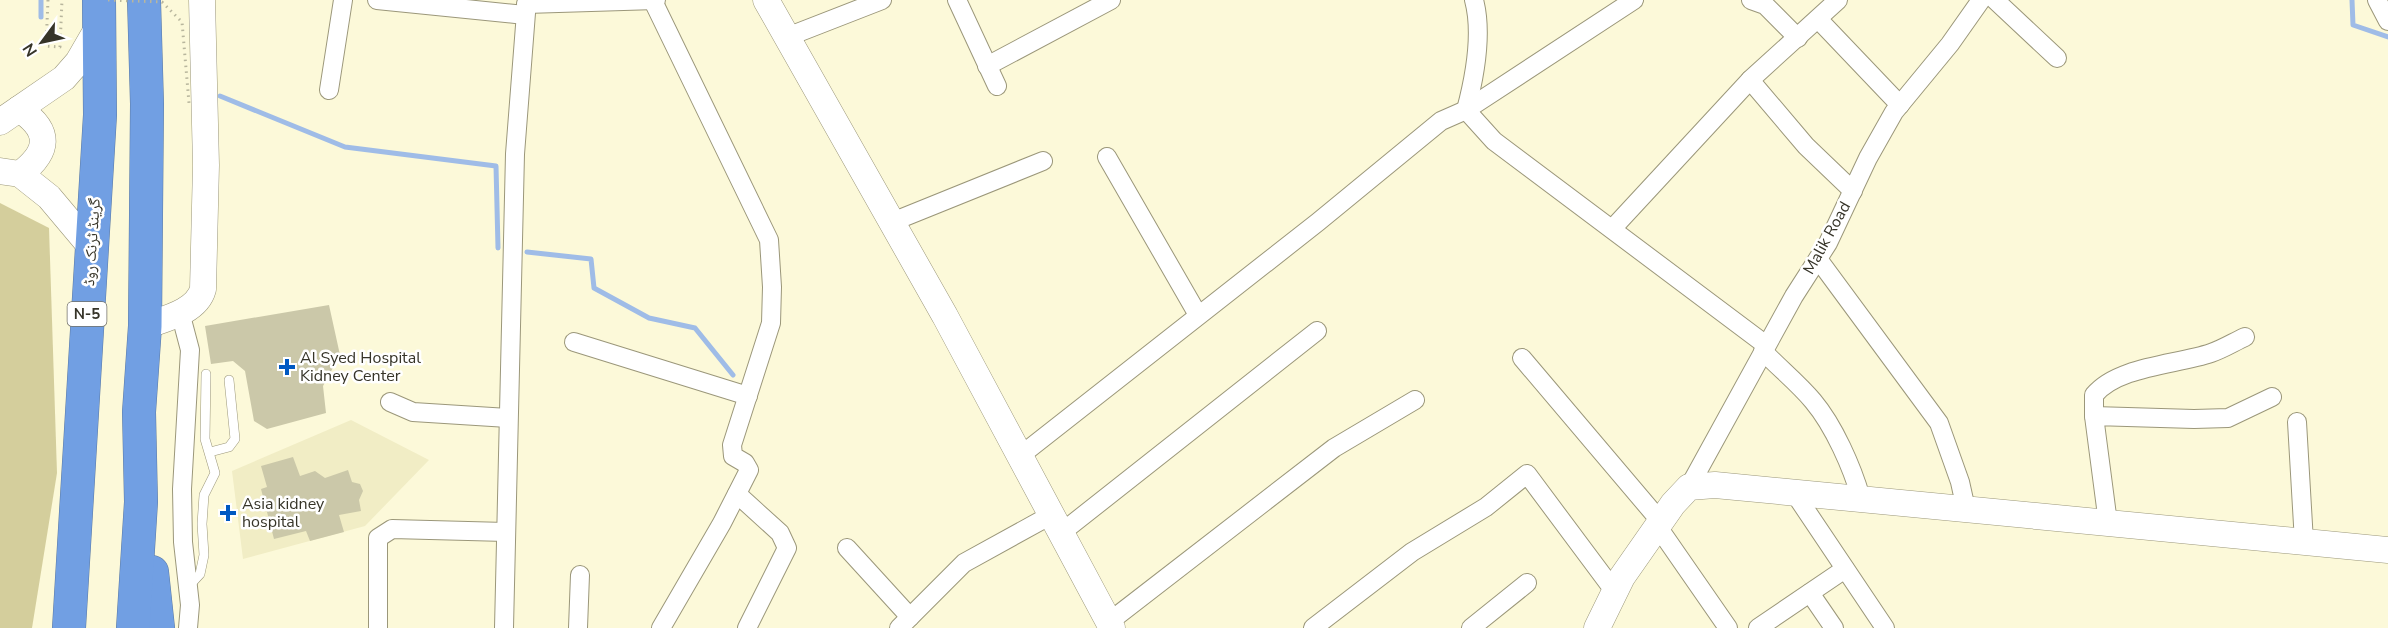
<svg xmlns="http://www.w3.org/2000/svg" width="2388" height="628" font-family="'Nunito Sans','Noto Naskh Arabic',sans-serif">
<style>
.built{fill:#f1edc5}
.green{fill:#d4ce9c}
.lines{fill:none;stroke-linecap:round;stroke-linejoin:round}
.stream{stroke:#9fbce7;stroke-width:5}
.building{fill:#cbc8a9}
.lane-casing{stroke:#9b977a;stroke-width:10}
.street-casing{stroke:#9b977a;stroke-width:20}
.secondary-casing{stroke:#9b977a;stroke-width:27}
.highway-casing{stroke:#5c7aa2;stroke-width:34}
.path{stroke:#b8b69d;stroke-width:3;stroke-dasharray:1.5 4.5;stroke-linecap:butt}
.lane{stroke:#fff;stroke-width:9}
.street{stroke:#fff;stroke-width:18}
.secondary{stroke:#fff;stroke-width:26}
.highway{stroke:#719fe3;stroke-width:33}
.path-bridge{stroke:#b8b69d;stroke-width:3;stroke-dasharray:1.5 4.5;stroke-linecap:butt}
.poi-dot{fill:#0059c2;stroke:#fff;stroke-width:2}
.labels{text-anchor:middle;dominant-baseline:central;stroke-width:5;stroke-linejoin:round;paint-order:stroke}
.shield{fill:#fff;stroke:#727168;stroke-width:1.5}
.shield-label{font-size:15px;font-weight:bold;fill:#363428}
.street-label{font-size:16px;fill:#363428;stroke:#fff}
.poi-label{font-size:16px;fill:#363428;stroke:#fff;text-anchor:start}
</style>
<rect width="100%" height="100%" fill="#fcf9d9"/>
<polygon class="built" points="351,420 429,460 365,526 243,559 232,471"/>
<polygon class="green" points="0,203 49,228 57,473 32,628 0,628"/>
<g class="lines">
<g class="stream">
<polyline points="41,0 41,17"/>
<polyline points="2352,0 2353,25 2388,37"/>
<polyline points="220,96 345,147 496,166 498,248"/>
<polyline points="527,252 591,259 594,288 649,318 695,328 733,375"/>
</g>
</g>
<g class="building">
<polygon points="329,305 340,355 323,386 326,413 267,429 254,421 245,371 233,361 211,364 205,326"/>
<polygon points="293,457 300,476 315,471 325,478 348,470 352,482 360,484 363,491 359,500 361,511 339,515 344,532 310,541 306,531 274,539 261,489 267,487 261,466"/>
</g>
<g class="lines">
<defs>
<g id="lane">
<polyline points="210,452 229,447 235,439 229,380"/>
<polyline points="188,587 200,574 204,555 202,524 204,495 215,473 205,439 206,374"/>
</g>
<g id="street">
<polyline points="377,0 525,15"/>
<polyline points="957,0 997,86"/>
<polyline points="1751,0 1765,5 1798,38"/>
<polyline points="1995,0 2057,58"/>
<polyline points="2377,0 2388,21"/>
<polyline points="653,1 769,240 772,287 771,323 732,445 733,456 745,463 749,470 722,523 661,628"/>
<polyline points="526,4 656,0"/>
<polyline points="1818,19 1900,105"/>
<polyline points="787,37 882,0"/>
<polyline points="987,66 1111,0"/>
<polyline points="1750,80 1806,146 1853,191"/>
<polyline points="329,90 343,0"/>
<polyline points="1466,110 1494,141 1766,345"/>
<path d="M1466,110C1475,76 1483,34 1474,0"/>
<polyline points="1107,157 1198,315"/>
<polyline points="892,222 1043,161"/>
<polyline points="1612,229 1750,80 1838,0"/>
<polyline points="1818,259 1939,423 1960,482 1966,509"/>
<polyline points="180,312 190,350 182,489 183,542 190,605 188,628"/>
<polyline points="574,342 748,396"/>
<path d="M1763,351C1779,368 1798,383 1813,401C1834,426 1852,467 1861,498"/>
<polyline points="1522,358 1661,522"/>
<polyline points="390,402 413,412 508,418"/>
<path d="M2094,416V395C2118,366 2176,365 2211,353C2223,349 2234,342 2245,337"/>
<polyline points="2297,422 2304,542"/>
<polyline points="1020,456 1318,222 1441,121 1466,110 1634,0"/>
<polyline points="1689,487 1794,296 1828,243 1868,158 1894,112 1950,44 1981,0"/>
<polyline points="1793,491 1885,628"/>
<polyline points="737,494 780,533 787,548 747,628"/>
<polyline points="2108,523 2094,416 2194,419 2228,418 2272,397"/>
<polyline points="1658,527 1728,628"/>
<polyline points="1061,533 1317,331"/>
<polyline points="847,548 910,617"/>
<polyline points="1810,593 1834,628"/>
<polyline points="1109,622 1334,448 1415,400"/>
<polyline points="378,628 378,538 392,529 506,532"/>
<polyline points="504,628 515,154 527,0"/>
<polyline points="578,628 580,575"/>
<polyline points="899,628 964,563 1051,515"/>
<polyline points="1313,628 1412,552 1486,507 1527,474 1615,592"/>
<polyline points="1471,628 1527,583"/>
<polyline points="1758,628 1845,569"/>
</g>
<g id="secondary">
<polyline points="766,0 945,316 1112,628"/>
<path d="M19,109C52,131 49,152 20,174"/>
<polyline points="0,122 64,78 78,62 100,24"/>
<polyline points="0,171 20,174 49,197 91,247"/>
<path d="M145,326C164,319 197,312 203,289L206,165L202,0"/>
<polyline points="1597,628 1622,577 1673,504 1689,487 1715,485 2388,550"/>
</g>
<g id="highway">
<polyline points="152,572 158,628"/>
<polyline points="69,628 100,115 99,0"/>
<polyline points="133,628 141,502 139,412 145,326 147,104 144,0"/>
</g>
</defs>
<use href="#lane" class="lane-casing"/>
<use href="#street" class="street-casing"/>
<use href="#secondary" class="secondary-casing"/>
<use href="#highway" class="highway-casing"/>
<polyline class="path" points="48,0 46,46 60,47 62,0"/>
<use href="#lane" class="lane"/>
<use href="#street" class="street"/>
<use href="#secondary" class="secondary"/>
<use href="#highway" class="highway"/>
<polyline class="path-bridge" points="108,0 162,2 182,22 189,103"/>
</g>
<g class="poi-dot">
<path d="M284 358h6v6h6v6h-6v6h-6v-6h-6v-6h6z"/>
<path d="M225 504h6v6h6v6h-6v6h-6v-6h-6v-6h6z"/>
</g>
<g class="labels">
<rect class="shield" x="67.5" y="302" width="39" height="24" rx="4.5"/>
<g class="shield-label">
<text x="87" y="314">N-5</text>
</g>
<g class="street-label">
<text transform="translate(1827 238) rotate(-61)">Malik Road</text>
<text transform="translate(92 242) rotate(-86)">گرینڈ ٹرنک روڈ</text>
</g>
<g class="poi-label">
<text x="300" y="358">Al Syed Hospital<tspan x="300" dy="18">Kidney Center</tspan></text>
<text x="242" y="504">Asia kidney<tspan x="242" dy="18">hospital</tspan></text>
</g>
</g>
<g transform="translate(42 42) rotate(237)" stroke="#ffffff" stroke-width="4.5" paint-order="stroke">
<path d="M0-4.5L10 22L0 15L-10 22Z" fill="#363428"/>
<text y="-9" font-size="16" font-weight="bold" text-anchor="middle" fill="#363428">N</text>
</g>
</svg>
